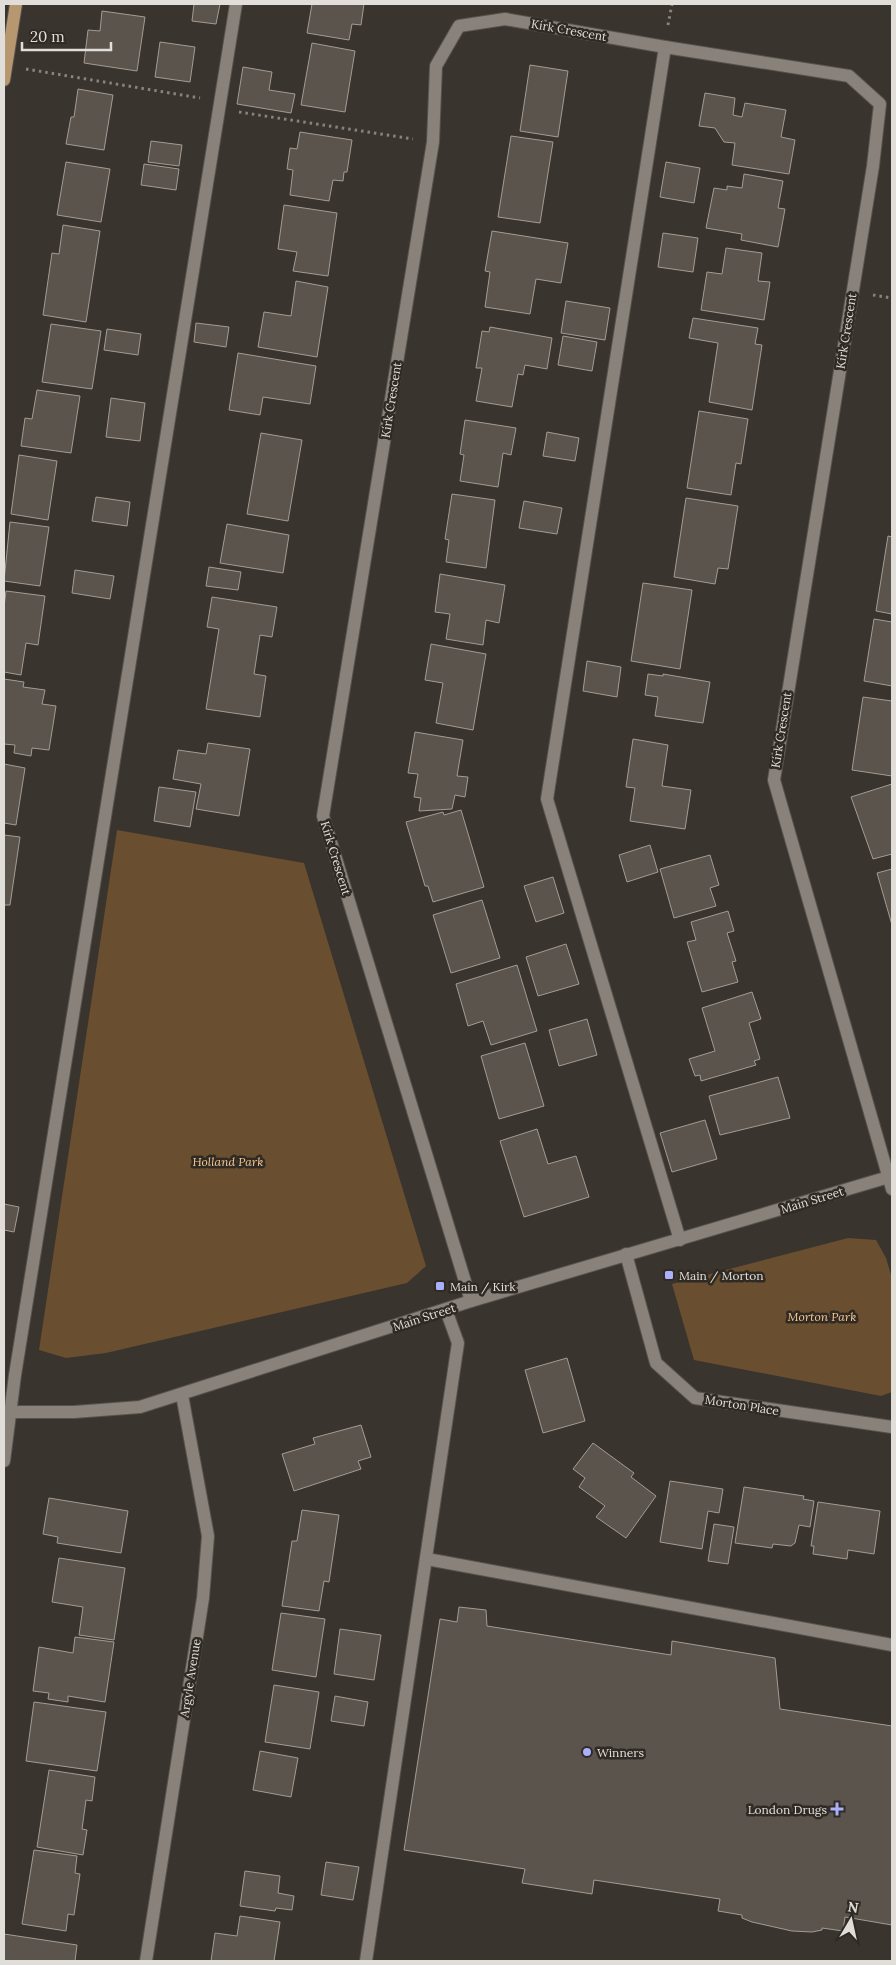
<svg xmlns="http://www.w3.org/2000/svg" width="896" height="1965" font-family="Lora,serif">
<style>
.green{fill:#694e2f}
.building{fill:#5a544d;stroke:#a39c95}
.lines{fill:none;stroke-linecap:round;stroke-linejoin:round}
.minor-casing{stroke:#57524d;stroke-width:14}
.major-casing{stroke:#57524d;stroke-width:14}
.path{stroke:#88837e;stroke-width:3;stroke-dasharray:2.5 4;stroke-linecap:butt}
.minor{stroke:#88827a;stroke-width:12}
.major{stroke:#b7976f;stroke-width:12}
.poi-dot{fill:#aab0fb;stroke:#302a24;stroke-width:2}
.labels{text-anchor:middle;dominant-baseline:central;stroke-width:5;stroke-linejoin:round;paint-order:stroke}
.street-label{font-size:12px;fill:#e1ddd9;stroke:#302a24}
.park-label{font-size:12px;font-style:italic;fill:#f8c891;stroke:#302a24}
.poi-label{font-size:12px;fill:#e1ddd9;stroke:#302a24;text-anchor:start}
</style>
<rect width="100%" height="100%" fill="#3a342e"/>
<g class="green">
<polygon points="117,830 304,863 426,1266 407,1283 106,1353 66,1358 39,1350"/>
<polygon points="848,1238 876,1240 886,1258 892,1278 892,1392 881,1396 694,1360 672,1284"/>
</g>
<g class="building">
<polygon points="194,4 220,4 216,24 192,21"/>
<polygon points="312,4 364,4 361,25 352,24 349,40 307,33"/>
<polygon points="102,11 145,17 137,71 84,63 88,30 100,31"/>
<polygon points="160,42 195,47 190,82 155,77"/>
<polygon points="312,43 355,51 345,112 301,105"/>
<polygon points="530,65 568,71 558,137 520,131"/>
<polygon points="243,67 272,72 269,90 295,94 291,113 237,104"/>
<polygon points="78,89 113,95 104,150 66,144 71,117 74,117"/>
<polygon points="705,93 735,98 733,115 742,117 745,103 786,110 781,137 795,140 789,174 732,165 735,143 724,142 715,128 699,126"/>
<polygon points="300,132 352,140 347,172 344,172 343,181 333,180 329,201 290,195 293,170 287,169 290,148 297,149"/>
<polygon points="511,136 553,142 540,223 498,217"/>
<polygon points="151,141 182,145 179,166 148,162"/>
<polygon points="66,162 110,169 101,222 57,215"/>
<polygon points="666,162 700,168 694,203 660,197"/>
<polygon points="144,164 179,169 176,190 141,185"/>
<polygon points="744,174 783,181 778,208 785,209 778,247 741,240 742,234 706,228 714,188 727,190 727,186 742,188"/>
<polygon points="284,205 337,213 328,276 293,271 297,252 278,249"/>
<polygon points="63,225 100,231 86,322 43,315 52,253 59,254"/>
<polygon points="492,231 568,243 561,283 536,279 530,314 485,307 490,272 485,271"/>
<polygon points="663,233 698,238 693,272 658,267"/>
<polygon points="726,248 762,253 758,281 770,282 764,320 701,310 707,272 722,274"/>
<polygon points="296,281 328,287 317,357 258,347 264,312 291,316"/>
<polygon points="566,301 610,308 605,340 561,333"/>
<polygon points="693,318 758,328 755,344 762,345 752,410 709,402 718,343 689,338"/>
<polygon points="196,323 229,327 226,347 194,342"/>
<polygon points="51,324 101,331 92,389 42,382"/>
<polygon points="490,327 552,338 547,369 525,365 523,375 518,374 512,407 476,401 482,368 476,368 482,331 489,332"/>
<polygon points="107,329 141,334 138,355 104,350"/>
<polygon points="563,336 597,342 592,371 558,365"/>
<polygon points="238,353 316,366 310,404 263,397 260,415 229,410"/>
<polygon points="37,390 80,396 71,453 21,446 25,418 32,419"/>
<polygon points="111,398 145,403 140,441 106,437"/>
<polygon points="699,411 748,419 741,464 736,463 731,495 687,488"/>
<polygon points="465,420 516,428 511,455 503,453 498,487 460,481 464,455 460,454"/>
<polygon points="547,432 579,438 575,461 543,456"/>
<polygon points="261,433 302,440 288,521 247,514"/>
<polygon points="19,455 57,461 48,520 11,514"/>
<polygon points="452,494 495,500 486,568 446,562 449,540 445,539"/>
<polygon points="96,497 130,502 127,526 92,521"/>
<polygon points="686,498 738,506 728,569 718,568 715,584 674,577"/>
<polygon points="524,501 562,508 557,534 519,528"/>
<polygon points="10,522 49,527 40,586 4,581"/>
<polygon points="227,524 289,535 283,573 220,563"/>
<polygon points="888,536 892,537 892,614 876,611"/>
<polygon points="209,567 241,572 238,590 206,586"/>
<polygon points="75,570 114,576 110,599 72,593"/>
<polygon points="440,574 505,585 499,623 486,620 483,645 446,639 450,614 435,612"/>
<polygon points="643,583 692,590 680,669 631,661"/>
<polygon points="6,591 45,596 38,645 26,643 21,675 4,672 4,607"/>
<polygon points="212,597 277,607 272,637 260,635 254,674 266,676 260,717 206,709 219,629 207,627"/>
<polygon points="874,619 892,622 892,686 864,681"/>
<polygon points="431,644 486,654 473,730 436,723 443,683 425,680"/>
<polygon points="587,661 621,667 617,697 583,691"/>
<polygon points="648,674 663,676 663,674 710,682 703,723 655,716 658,697 645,695"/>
<polygon points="4,679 24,682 23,687 45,690 42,704 56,706 49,750 32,748 31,756 14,753 15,745 4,744"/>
<polygon points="863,697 892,701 892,776 852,770"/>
<polygon points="415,732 463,740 457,776 468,777 465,797 455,795 452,809 419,811 421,798 414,797 418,774 408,773"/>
<polygon points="633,739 668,745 662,786 691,790 685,829 630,821 635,788 626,787"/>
<polygon points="208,743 250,749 239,816 196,809 201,784 173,779 178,750 206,754"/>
<polygon points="4,764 25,768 16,825 4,823"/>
<polygon points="892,784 892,854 873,859 851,797"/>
<polygon points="159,787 196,792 190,827 154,821"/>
<polygon points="461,810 484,887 433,902 428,886 425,886 406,822 443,812 444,815"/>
<polygon points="4,835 20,837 10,905 4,905"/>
<polygon points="650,845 658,872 627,882 619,855"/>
<polygon points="710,855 719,885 710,888 716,906 674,918 660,869"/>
<polygon points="892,869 892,925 877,873"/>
<polygon points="553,877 564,913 536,922 524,886"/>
<polygon points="482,900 500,958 451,973 433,915"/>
<polygon points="728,911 734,931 727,933 736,961 732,962 738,982 702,992 687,942 696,940 691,922"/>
<polygon points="566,944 579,984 538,996 526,957"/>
<polygon points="517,965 537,1031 491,1045 483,1021 468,1026 456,984"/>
<polygon points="752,992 761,1019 749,1023 760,1059 754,1061 756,1065 701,1081 700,1075 695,1076 689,1059 715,1051 702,1008"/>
<polygon points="587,1019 597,1055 559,1066 549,1030"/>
<polygon points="525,1043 544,1106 499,1119 481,1056"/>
<polygon points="778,1077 790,1118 720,1135 709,1096"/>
<polygon points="705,1120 717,1159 672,1172 660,1133"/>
<polygon points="537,1129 548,1164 576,1156 589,1197 524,1217 500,1141"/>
<polygon points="4,1204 19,1207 14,1232 4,1230"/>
<polygon points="567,1358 585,1421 543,1433 525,1370"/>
<polygon points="361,1425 371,1457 358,1461 361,1469 294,1491 282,1454 315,1444 313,1438"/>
<polygon points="593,1443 634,1473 631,1477 656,1496 626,1538 596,1517 605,1506 579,1487 585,1478 573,1469"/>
<polygon points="670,1481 723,1489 719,1513 708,1511 702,1549 660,1542"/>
<polygon points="744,1487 804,1496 803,1499 814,1501 810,1527 799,1525 795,1543 791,1546 773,1544 772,1548 735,1543"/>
<polygon points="49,1498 128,1511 121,1553 57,1543 58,1537 43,1534"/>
<polygon points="818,1502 880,1511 874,1554 848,1550 847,1559 813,1554 814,1546 811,1546"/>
<polygon points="302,1510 339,1515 329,1582 324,1581 319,1611 282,1606 292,1541 297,1541"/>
<polygon points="714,1524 734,1527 728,1564 708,1561"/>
<polygon points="59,1558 125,1568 114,1640 79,1635 83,1607 52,1602"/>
<polygon points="459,1607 486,1610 487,1626 671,1655 672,1641 775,1658 780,1709 892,1726 892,1925 845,1917 843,1931 822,1928 822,1930 812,1932 792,1931 752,1922 742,1918 742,1915 718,1911 720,1899 594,1880 592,1894 522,1883 525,1869 404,1850 440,1619 457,1622"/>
<polygon points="281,1613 325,1619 316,1677 272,1670"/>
<polygon points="340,1629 381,1635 374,1680 334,1674"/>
<polygon points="75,1637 114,1642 105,1702 68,1696 68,1702 48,1699 49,1693 33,1691 39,1647 73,1653"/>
<polygon points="274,1685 319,1692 310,1749 265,1742"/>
<polygon points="335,1696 368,1702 364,1726 331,1721"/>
<polygon points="34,1702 106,1712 97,1771 26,1761"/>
<polygon points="260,1751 298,1758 291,1797 253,1790"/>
<polygon points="49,1770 95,1777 92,1801 86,1800 82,1829 87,1830 83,1855 37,1847"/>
<polygon points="34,1850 77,1856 75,1873 80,1874 74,1915 68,1914 66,1931 22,1924"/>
<polygon points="326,1862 359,1867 353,1900 321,1895"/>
<polygon points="245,1871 280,1876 278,1893 294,1896 292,1910 276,1908 275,1911 240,1906"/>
<polygon points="240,1916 280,1922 274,1961 211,1961 215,1933 237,1936"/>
<polygon points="4,1934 77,1945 75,1961 4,1961"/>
</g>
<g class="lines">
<defs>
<g id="minor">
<polyline points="665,47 547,799 680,1240"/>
<polyline points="626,1254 656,1363 695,1398 892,1427"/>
<polyline points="471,1301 323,816 433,142 436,66 459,26 505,19 665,47 849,76 880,104 873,166 774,780 892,1189"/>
<polyline points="4,1412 74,1412 140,1407 471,1301 892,1176"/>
<polyline points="4,1461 15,1375 236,4"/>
<polyline points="427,1559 892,1645"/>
<polyline points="146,1961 203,1598 208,1536 182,1395"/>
<polyline points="366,1961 458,1343 446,1310"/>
</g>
<polyline id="major" points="4,80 16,4"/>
</defs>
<use href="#minor" class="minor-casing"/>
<use href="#major" class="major-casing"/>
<g class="path">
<polyline points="668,25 672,4"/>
<polyline points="26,69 200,98"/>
<polyline points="239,112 413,139"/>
<polyline points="873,295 892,298"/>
</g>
<use href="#minor" class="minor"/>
<use href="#major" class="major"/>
</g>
<g class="poi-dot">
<rect x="664" y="1270" width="10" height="10" rx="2.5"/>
<rect x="435" y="1281" width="10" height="10" rx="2.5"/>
<circle cx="587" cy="1752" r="5"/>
<path d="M834.5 1801.5h5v5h5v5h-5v5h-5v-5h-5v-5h5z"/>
</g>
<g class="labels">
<g class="street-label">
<text transform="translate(569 30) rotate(10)">Kirk Crescent</text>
<text transform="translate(846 331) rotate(-81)">Kirk Crescent</text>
<text transform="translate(391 400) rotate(-81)">Kirk Crescent</text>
<text transform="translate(781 730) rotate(-81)">Kirk Crescent</text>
<text transform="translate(336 858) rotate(73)">Kirk Crescent</text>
<text transform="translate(812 1200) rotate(-17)">Main Street</text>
<text transform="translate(424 1317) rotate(-18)">Main Street</text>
<text transform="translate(742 1405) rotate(9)">Morton Place</text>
<text transform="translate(190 1678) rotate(-81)">Argyle Avenue</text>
</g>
<g class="park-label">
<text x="228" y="1161">Holland Park</text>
<text x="822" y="1316">Morton Park</text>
</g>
<g class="poi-label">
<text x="679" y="1275">Main / Morton</text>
<text x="450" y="1286">Main / Kirk</text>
<text x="597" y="1752">Winners</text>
<text x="827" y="1809" text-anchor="end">London Drugs</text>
</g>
</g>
<rect width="896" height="1965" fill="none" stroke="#e1ddd9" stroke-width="10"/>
<g transform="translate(851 1920) rotate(9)" stroke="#302a24" stroke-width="4" paint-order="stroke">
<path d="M0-4L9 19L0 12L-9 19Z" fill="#e1ddd9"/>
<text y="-8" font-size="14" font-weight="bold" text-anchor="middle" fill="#e1ddd9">N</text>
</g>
<path d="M22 42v8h89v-8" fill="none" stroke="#e1ddd9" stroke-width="2.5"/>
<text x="30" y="42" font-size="15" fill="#e1ddd9" stroke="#302a24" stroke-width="4" paint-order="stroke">20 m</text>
</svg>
